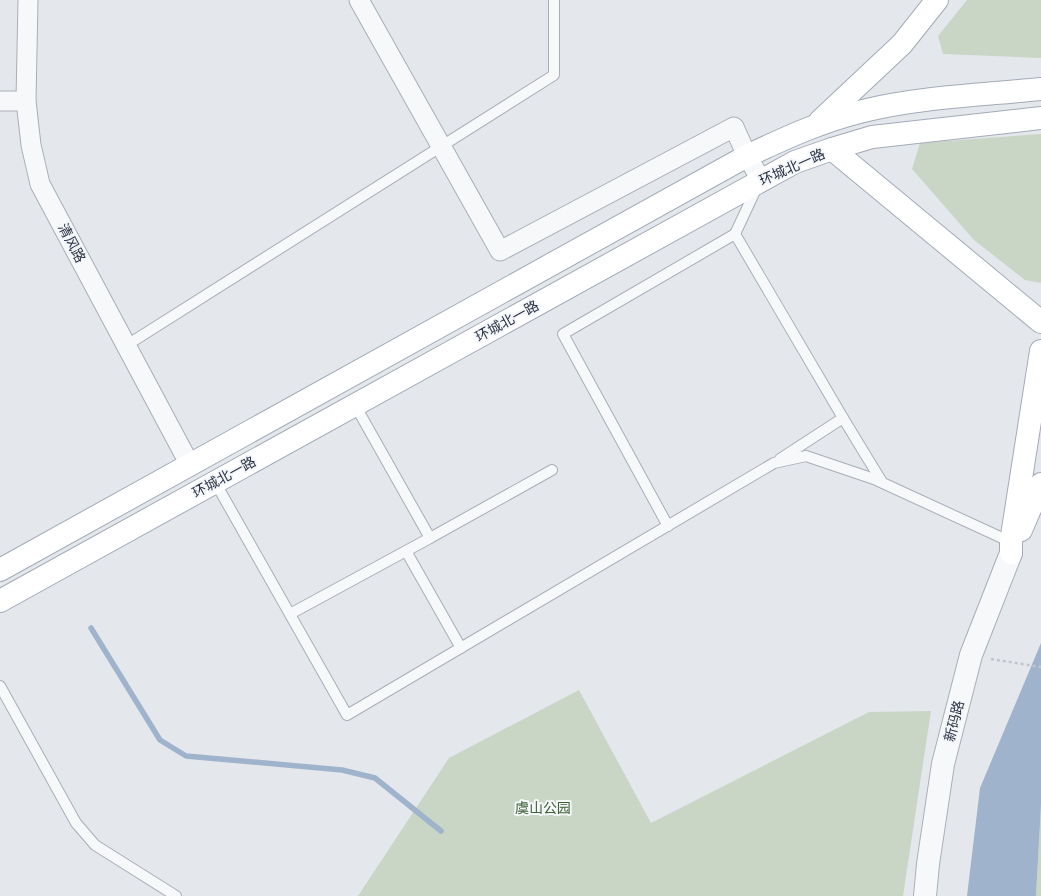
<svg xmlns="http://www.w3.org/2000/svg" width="1041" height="896" font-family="'Work Sans','Noto Sans SC',sans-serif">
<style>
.green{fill:#c9d6c5}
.water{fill:#9fb4cc}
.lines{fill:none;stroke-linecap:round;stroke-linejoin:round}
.stream{stroke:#9fb4cc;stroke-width:5.5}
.service-casing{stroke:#a9aeb7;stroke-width:12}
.minor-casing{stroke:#a9aeb7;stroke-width:21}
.tertiary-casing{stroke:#a9aeb7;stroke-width:24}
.primary-casing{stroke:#a3abb8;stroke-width:24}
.path{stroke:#c2c5cb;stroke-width:2.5;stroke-dasharray:3 3;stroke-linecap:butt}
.service{stroke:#f7f8fa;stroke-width:10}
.minor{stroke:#f7f8fa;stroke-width:19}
.tertiary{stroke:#f7f8fa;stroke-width:22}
.primary{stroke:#fff;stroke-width:22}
.labels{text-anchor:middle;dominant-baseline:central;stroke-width:4;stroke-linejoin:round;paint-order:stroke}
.street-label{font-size:14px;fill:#2b3445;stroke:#f4f6f9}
.park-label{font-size:14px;fill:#3f6138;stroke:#f4f6f9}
</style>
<rect width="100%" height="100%" fill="#e4e7ec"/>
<g class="green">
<polygon points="967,0 1041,0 1041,58 943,54 938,36"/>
<polygon points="1041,134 1041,283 1025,280 974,240 912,169 920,143"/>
<polygon points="579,690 651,823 869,712 931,711 903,896 358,896 449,758"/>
<polygon points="1041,805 1041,896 1036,896"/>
</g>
<polygon class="water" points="1041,643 1041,805 1036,896 967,896 980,788"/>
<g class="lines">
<polyline class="stream" points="91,628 160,740 186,756 342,770 375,778 441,831"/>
<defs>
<g id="service">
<polyline points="735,234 757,187"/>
<polyline points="127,345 554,75 554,0"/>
<polyline points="355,405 430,538 406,551"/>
<polyline points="780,459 843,418 882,482"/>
<polyline points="215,482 347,715 774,463 806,456 874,479 1011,542"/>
<polyline points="668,526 563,334 735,234 843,418"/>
<polyline points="430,538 552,470"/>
<polyline points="290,614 406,551 461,648"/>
<polyline points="0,686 76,823 95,845 176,896"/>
</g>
<g id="minor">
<polyline points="28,0 26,101 31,145 40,184 190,465"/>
<polyline points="359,0 500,251 734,127 747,156 761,180"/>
<polyline points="0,101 26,101"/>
</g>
<polyline id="tertiary" points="925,896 928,864 943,764 971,655 1011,553"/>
<g id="primary">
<polyline points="820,121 902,44 937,0"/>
<polyline points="832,149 1041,322"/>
<polyline points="1021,530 1041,484"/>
<polyline points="1011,553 1011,542 1041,351"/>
<path d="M0,570L747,156C785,138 822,121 863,111C920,97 982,95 1041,89"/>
<polyline points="0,601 795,162 832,149 872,137 1041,118"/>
</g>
</defs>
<use href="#service" class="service-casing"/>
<use href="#minor" class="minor-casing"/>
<use href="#tertiary" class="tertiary-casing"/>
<use href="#primary" class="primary-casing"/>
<polyline class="path" points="991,659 1041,667"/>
<use href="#service" class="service"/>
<use href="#minor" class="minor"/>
<use href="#tertiary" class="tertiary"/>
<use href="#primary" class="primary"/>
</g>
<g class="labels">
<g class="street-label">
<text transform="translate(792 167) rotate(-24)">环城北一路</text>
<text transform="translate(72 243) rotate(62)">清风路</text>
<text transform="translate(507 321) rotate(-29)">环城北一路</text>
<text transform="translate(224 477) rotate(-29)">环城北一路</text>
<text transform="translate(954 721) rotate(-76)">新码路</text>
</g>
<g class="park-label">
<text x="543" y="808">虞山公园</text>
</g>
</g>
</svg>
